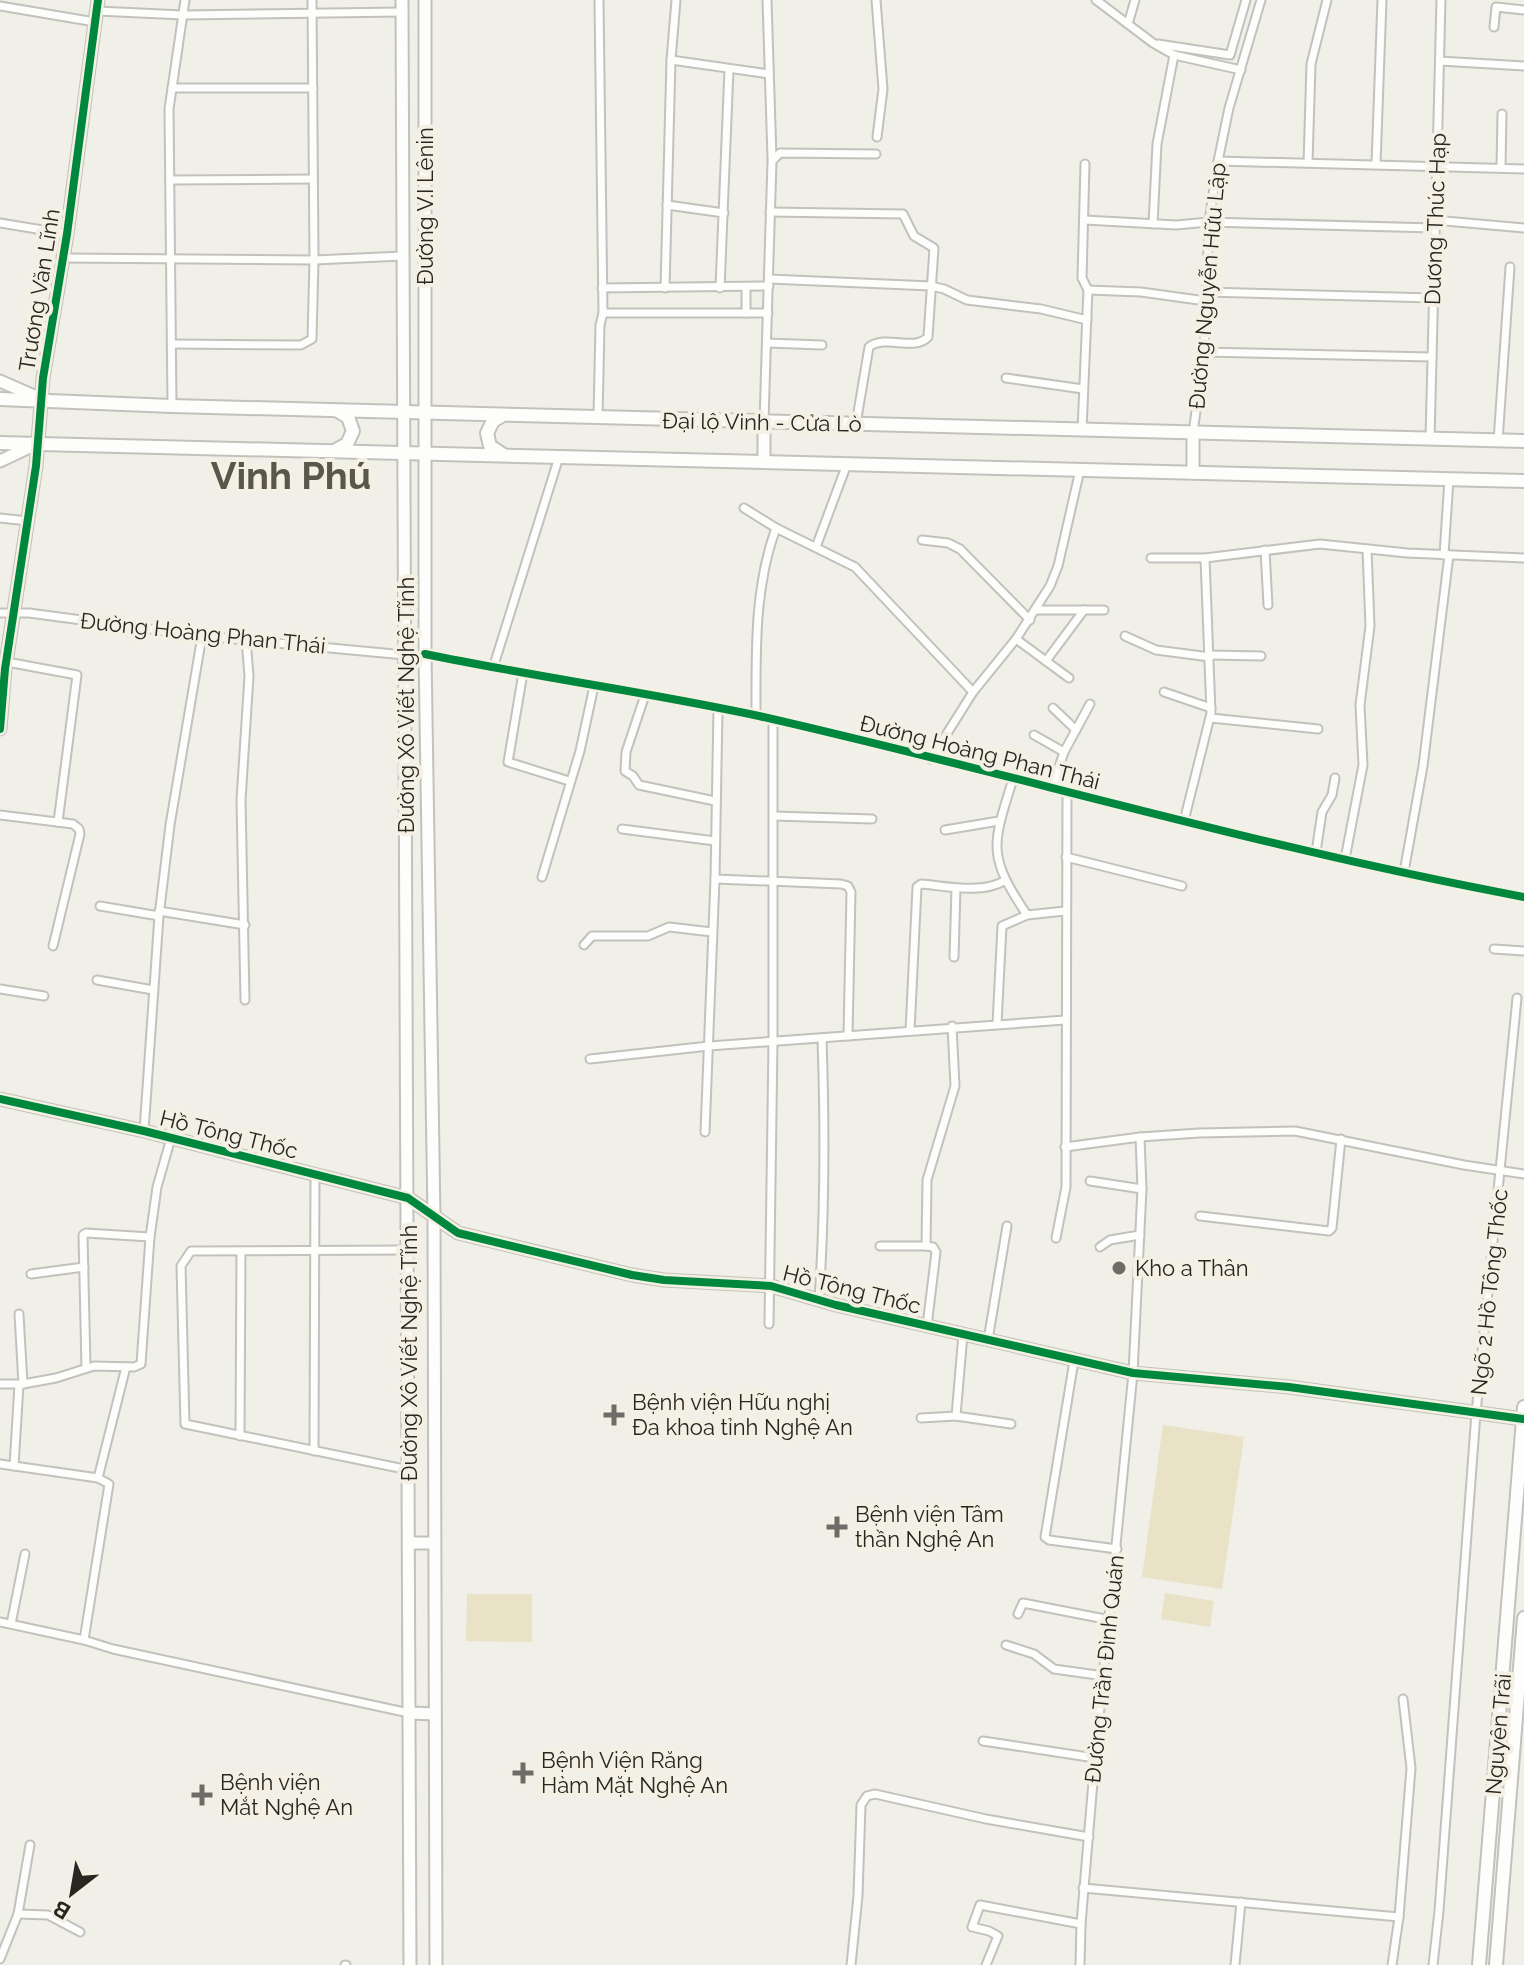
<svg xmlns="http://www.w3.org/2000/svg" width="1524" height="1965" font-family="Raleway,sans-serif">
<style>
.green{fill:#e9e2c6}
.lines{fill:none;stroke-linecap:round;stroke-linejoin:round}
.street-casing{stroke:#c2c1bb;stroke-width:11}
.secondary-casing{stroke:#c2c1bb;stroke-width:15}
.primary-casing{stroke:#c2c1bb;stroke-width:16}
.street{stroke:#fdfdfc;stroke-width:7}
.secondary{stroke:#fdfdfc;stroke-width:11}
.primary{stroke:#fdfdfc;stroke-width:12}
.cycleway-casing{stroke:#f4f1e4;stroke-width:13}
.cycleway{stroke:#00873e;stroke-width:8}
.poi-dot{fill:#6d6c67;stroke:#f4f1e4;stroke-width:3}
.labels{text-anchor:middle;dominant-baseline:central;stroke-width:8;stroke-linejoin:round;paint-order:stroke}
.street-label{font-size:22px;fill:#272621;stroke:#f4f1e4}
.poi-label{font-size:22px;fill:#272621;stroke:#f4f1e4;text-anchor:start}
.town-label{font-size:38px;font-weight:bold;fill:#59574c;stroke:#f4f1e4}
</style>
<rect width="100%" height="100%" fill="#f0efe8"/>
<g class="green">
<polygon points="1163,1425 1244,1437 1222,1589 1142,1577"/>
<polygon points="1165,1593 1214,1601 1210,1627 1161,1619"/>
<polygon points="467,1594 532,1594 532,1642 466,1641"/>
</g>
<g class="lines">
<defs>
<g id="street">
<polyline points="767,0 772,158"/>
<polyline points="876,0 883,89 877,137"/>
<polyline points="1096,0 1153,43 1174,55 1157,144 1153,224"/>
<polyline points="0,6 95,22"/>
<polyline points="97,11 183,15 402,12"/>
<polyline points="1128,24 1135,0"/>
<polyline points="1494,27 1496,7 1524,10"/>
<polyline points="1158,44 1230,55 1246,0"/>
<polyline points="1174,55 1241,70"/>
<polyline points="671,60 769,74"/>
<polyline points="1440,61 1524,66"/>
<polyline points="172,88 313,88"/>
<polyline points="1218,161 1524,169"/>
<polyline points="1308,163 1311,64 1327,0"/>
<polyline points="1376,164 1382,0"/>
<polyline points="1501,167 1502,114"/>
<polyline points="170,180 312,179"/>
<polyline points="667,205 724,213"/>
<path d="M770,212L903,214L914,236L934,248L928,337C914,352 886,334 869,347L856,424"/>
<polyline points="1085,220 1176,225 1209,222 1434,228"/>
<polyline points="1434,220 1524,228"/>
<polyline points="0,223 67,234"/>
<polyline points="63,258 314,260 403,256"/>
<polyline points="769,279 931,286 944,289 967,300 1041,309 1087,320"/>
<polyline points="602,288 769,286"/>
<polyline points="665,288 671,60 676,0"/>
<polyline points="720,288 729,69"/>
<polyline points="1088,290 1141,292 1206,301"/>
<polyline points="1206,292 1433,298"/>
<polyline points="603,313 746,313 746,287"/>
<polyline points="746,313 768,313"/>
<polyline points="767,343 822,345"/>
<polyline points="172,344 301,345 312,339 314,260 312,0"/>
<polyline points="1204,352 1432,357"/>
<polyline points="1006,378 1083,389"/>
<polyline points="172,406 169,109 185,0"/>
<polyline points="598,417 600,325 603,313 599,0"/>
<polyline points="764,422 772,161 780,153 876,154"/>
<polyline points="1082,430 1088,290 1082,278 1085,164"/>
<polyline points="1193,433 1204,352 1209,222 1218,161 1229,108 1261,0"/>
<polyline points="1430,439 1441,0"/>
<polyline points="1498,441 1510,267"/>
<polyline points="744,508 776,528"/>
<polyline points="0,518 28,521"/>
<polyline points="922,540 948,543 960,549 1030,620"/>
<polyline points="816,547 847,464"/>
<polyline points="1265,550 1268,605"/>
<polyline points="1444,555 1449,479"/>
<polyline points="1151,558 1205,558 1320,544 1407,553 1524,558"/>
<polyline points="1036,610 1104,610"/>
<polyline points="0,613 29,613 202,636 405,655"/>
<polyline points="1125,636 1156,650 1210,657"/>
<polyline points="1016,639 1069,678"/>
<path d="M425,654C536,677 648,692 759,716C1014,774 1266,849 1524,897"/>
<polyline points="1210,655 1261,656"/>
<polyline points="1046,661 1084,610"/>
<polyline points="7,662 77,675 58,822"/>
<polyline points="493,668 559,457"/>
<polyline points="523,673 508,762 569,781"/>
<polyline points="1164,692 1211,708"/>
<polyline points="645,695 626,752 625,771 633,776 639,785 715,801"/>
<polyline points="1053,708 1076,730"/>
<path d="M756,716C756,652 754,588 776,528L855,567L973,692"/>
<polyline points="1211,718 1318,729"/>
<polyline points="1034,735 1064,752"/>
<polyline points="931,759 973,692 1016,639 1050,586 1058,566 1080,470"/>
<path d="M1013,779C992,846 987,855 1027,915"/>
<polyline points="1052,789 1064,752 1090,704"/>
<polyline points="0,815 73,824 79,829 80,834 53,946"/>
<polyline points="774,816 872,819"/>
<polyline points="1184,821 1211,713 1205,558"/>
<polyline points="622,829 715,841"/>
<polyline points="945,830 999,821"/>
<polyline points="1316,852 1322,812 1332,795 1335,778"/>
<polyline points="1066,857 1182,886"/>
<polyline points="1345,859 1363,765 1360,705 1370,626 1367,549"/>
<polyline points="1404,872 1423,766 1449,555"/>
<polyline points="542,877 580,751 594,686"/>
<polyline points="715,879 841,884 848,886 851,892 848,1036"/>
<polyline points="100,906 159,916"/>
<polyline points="159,911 245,925"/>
<polyline points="584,945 592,936 648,936 669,927 712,932"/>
<polyline points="1494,949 1524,951"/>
<polyline points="954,957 956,888"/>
<polyline points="97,980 153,990"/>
<polyline points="0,989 44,996"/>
<polyline points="245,1000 241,800 249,676 246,639"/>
<polyline points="997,1024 1002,926 1027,915 1065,911"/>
<path d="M910,1031L917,887L921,884C946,886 982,894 1004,881"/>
<polyline points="590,1059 709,1046 1065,1020"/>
<polyline points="144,1131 159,916 170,825 202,636"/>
<polyline points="705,1132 715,879 718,709"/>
<polyline points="1065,1147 1140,1137 1199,1133 1295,1131 1464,1165 1524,1174"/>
<polyline points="1090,1181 1142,1189"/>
<polyline points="1200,1216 1329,1231 1332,1228 1341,1139"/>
<polyline points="1056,1238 1066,1187 1067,792"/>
<polyline points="880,1246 926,1246"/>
<polyline points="1100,1247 1110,1240 1140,1235"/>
<polyline points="408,1250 191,1251 181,1266 185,1424 409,1470"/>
<polyline points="31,1274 84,1267"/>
<path d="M819,1300C825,1213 825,1126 822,1039"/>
<polyline points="19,1314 23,1384"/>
<polyline points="769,1324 773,1042 773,720"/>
<polyline points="927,1326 936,1252 933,1247 926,1246 927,1180 955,1086 952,1026"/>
<polyline points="988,1340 1007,1226"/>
<polyline points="1074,1361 1045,1537 1049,1540 1117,1549"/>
<polyline points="86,1367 83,1235 86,1233 150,1237"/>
<polyline points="0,1384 23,1384 56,1378 94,1366 134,1367 141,1364 150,1237 157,1187 171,1138"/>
<polyline points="956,1416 963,1334"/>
<polyline points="921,1418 956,1416 1011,1424"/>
<polyline points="240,1436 241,1251"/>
<polyline points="314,1451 315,1174"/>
<polyline points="0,1464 98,1478 109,1484 84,1640"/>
<polyline points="14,1466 19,1385"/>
<polyline points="98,1478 126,1367"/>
<polyline points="1018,1614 1023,1603 1110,1620"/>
<polyline points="0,1622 84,1640 113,1649 409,1713"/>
<polyline points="11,1624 25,1554"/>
<polyline points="1006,1645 1034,1654 1054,1669 1104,1676"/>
<polyline points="983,1741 1095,1758"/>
<polyline points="1083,1888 1399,1917"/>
<polyline points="18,1914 48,1915 80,1932"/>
<polyline points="0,1959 18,1914 30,1845"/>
<polyline points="345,1965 346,1965"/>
<polyline points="851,1965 858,1896 861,1805 867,1796 875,1794 986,1819 1089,1837"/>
<polyline points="986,1965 998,1936 989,1931 972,1927 980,1905 1081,1924"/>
<polyline points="1080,1965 1081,1924 1095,1758 1133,1373 1142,1189 1140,1137"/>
<polyline points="1235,1965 1241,1902"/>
<polyline points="1392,1965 1399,1917 1411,1768 1403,1699"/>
<polyline points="1433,1965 1439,1911 1476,1413 1517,998"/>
</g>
<g id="secondary">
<polyline points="402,0 410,1965"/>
<polyline points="425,0 425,654 434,1216 436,1965"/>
<polyline points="0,381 41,399"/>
<polyline points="1193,433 1193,473"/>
<polyline points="0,461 38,443"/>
<polyline points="764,461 764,422"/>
<polyline points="0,729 5,669 36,466 43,378 67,234 98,0"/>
<polyline points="0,1099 144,1131 408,1198 458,1233 632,1275 664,1280 771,1286 836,1305 1133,1373 1289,1387 1523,1419"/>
<polyline points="409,1543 433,1543"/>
<polyline points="409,1713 435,1714"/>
</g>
<g id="primary">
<polyline points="0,399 172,406 1524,441"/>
<polyline points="0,443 1524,481"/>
<polyline points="336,450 347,444 353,431 348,417 338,411"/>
<polyline points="502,454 490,446 487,433 493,421 503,415"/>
<polyline points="1479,1965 1524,1407"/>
<polyline points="1496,1965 1524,1618"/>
</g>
</defs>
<use href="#street" class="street-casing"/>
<use href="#secondary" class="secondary-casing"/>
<use href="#primary" class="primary-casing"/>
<use href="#street" class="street"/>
<use href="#secondary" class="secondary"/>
<use href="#primary" class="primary"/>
<defs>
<g id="cycleway">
<path d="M425,654C536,677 648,692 759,716C1014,774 1266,849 1524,897"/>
<polyline points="0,729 5,669 36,466 43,378 67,234 98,0"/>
<polyline points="0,1099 144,1131 408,1198 458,1233 632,1275 664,1280 771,1286 836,1305 1133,1373 1289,1387 1523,1419"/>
</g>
</defs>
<use href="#cycleway" class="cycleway-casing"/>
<use href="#cycleway" class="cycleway"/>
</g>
<g class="poi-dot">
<circle cx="1119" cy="1268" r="8"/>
<path d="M610 1403h8v8h8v8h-8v8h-8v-8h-8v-8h8z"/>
<path d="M833 1515h8v8h8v8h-8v8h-8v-8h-8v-8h8z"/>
<path d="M519 1761h8v8h8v8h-8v8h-8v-8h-8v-8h8z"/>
<path d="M198 1783h8v8h8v8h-8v8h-8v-8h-8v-8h8z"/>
</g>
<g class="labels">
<g class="street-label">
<text transform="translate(425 206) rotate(-90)">Đường V.I Lênin</text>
<text transform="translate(1435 219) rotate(-88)">Dương Thúc Hạp</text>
<text transform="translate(1207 286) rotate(-85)">Đường Nguyễn Hữu Lập</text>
<text transform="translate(39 290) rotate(-81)">Trương Văn Lĩnh</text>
<text transform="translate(762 422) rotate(1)">Đại lộ Vinh - Cửa Lò</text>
<text transform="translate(203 633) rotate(6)">Đường Hoàng Phan Thái</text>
<text transform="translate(406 705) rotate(-90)">Đường Xô Viết Nghệ Tĩnh</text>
<text transform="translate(980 752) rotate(14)">Đường Hoàng Phan Thái</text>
<text transform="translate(229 1134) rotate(14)">Hồ Tông Thốc</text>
<text transform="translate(852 1289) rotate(14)">Hồ Tông Thốc</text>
<text transform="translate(1489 1292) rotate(-84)">Ngõ 2 Hồ Tông Thốc</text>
<text transform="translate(409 1353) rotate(-90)">Đường Xô Viết Nghệ Tĩnh</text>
<text transform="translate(1104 1669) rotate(-84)">Đường Trần Đình Quán</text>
<text transform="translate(1498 1734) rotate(-85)">Nguyên Trãi</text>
</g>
<g class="poi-label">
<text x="1135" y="1268">Kho a Thân</text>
<text x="632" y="1402">Bệnh viện Hữu nghị<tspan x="632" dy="25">Đa khoa tỉnh Nghệ An</tspan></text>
<text x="855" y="1514">Bệnh viện Tâm<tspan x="855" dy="25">thần Nghệ An</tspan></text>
<text x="541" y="1760">Bệnh Viện Răng<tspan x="541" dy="25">Hàm Mặt Nghệ An</tspan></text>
<text x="220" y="1782">Bệnh viện<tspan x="220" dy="25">Mắt Nghệ An</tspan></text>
</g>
<g class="town-label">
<text x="291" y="475">Vinh Phú</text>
</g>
</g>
<g transform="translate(72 1893) rotate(211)" stroke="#f4f1e4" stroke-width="6" paint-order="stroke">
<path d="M0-6L14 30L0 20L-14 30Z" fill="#272621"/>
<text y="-12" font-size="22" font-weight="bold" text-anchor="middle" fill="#272621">B</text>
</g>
</svg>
